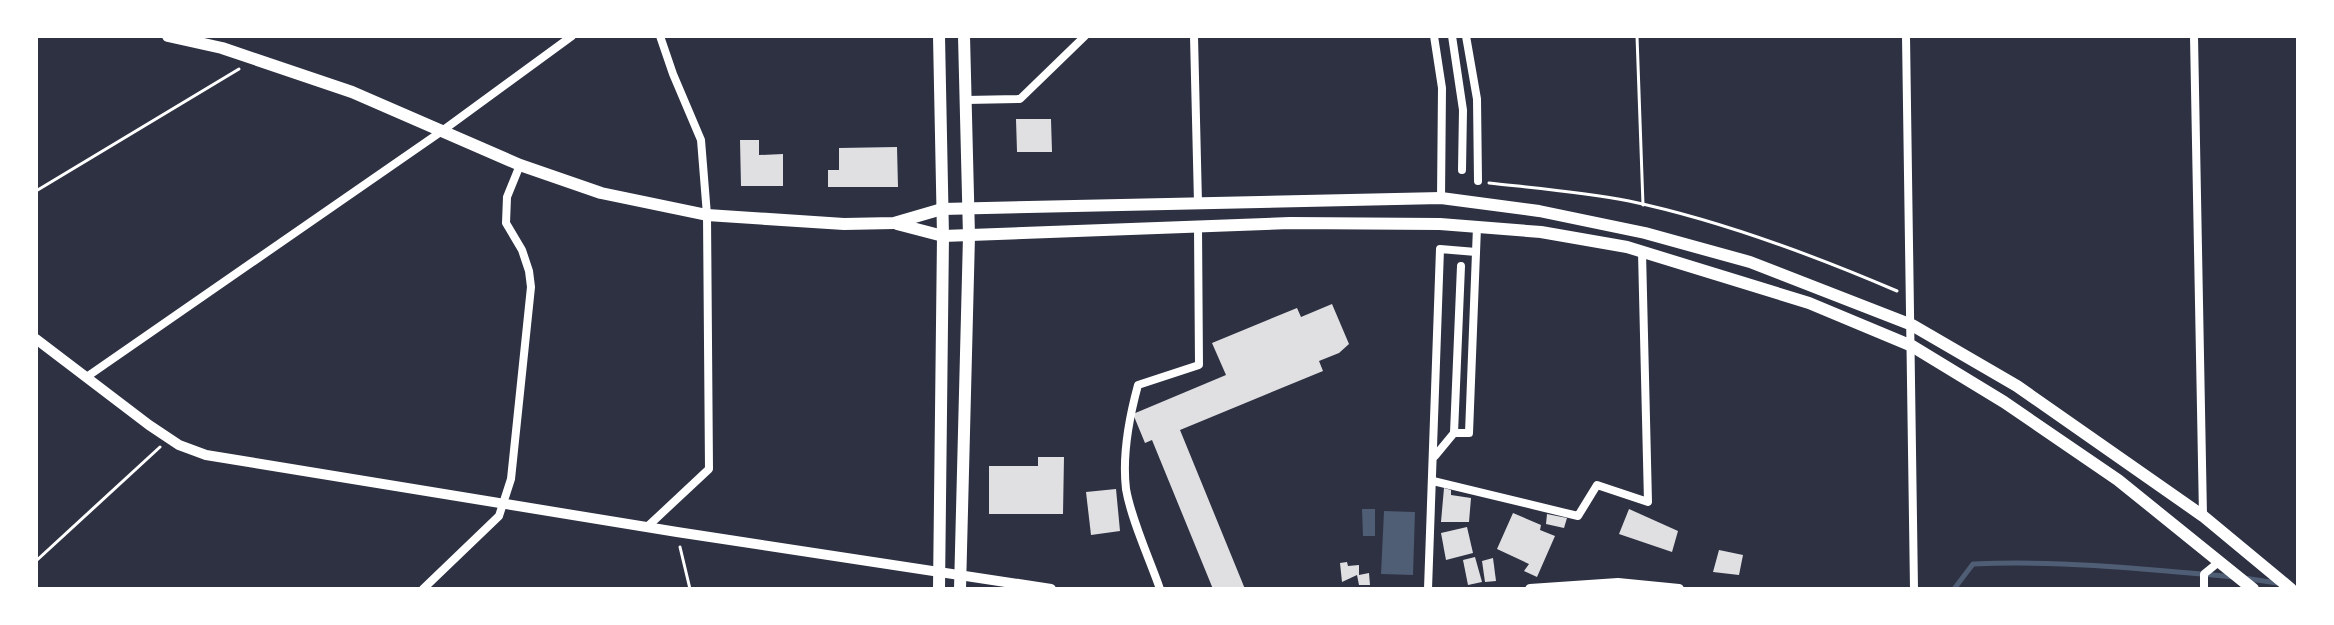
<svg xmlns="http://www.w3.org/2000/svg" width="2334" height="625" font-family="'Public Sans',sans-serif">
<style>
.water{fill:#4f5d75}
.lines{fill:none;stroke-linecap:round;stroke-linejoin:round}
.stream{stroke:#4f5d75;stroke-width:5}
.building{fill:#e0e0e3}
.path{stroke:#fff;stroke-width:3}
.minor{stroke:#fff;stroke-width:8}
.tertiary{stroke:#fff;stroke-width:10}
.primary{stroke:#fff;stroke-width:12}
</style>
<rect width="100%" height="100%" fill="#2d3142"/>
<g class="water">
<polygon points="1362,509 1375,509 1375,536 1363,536"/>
<polygon points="1384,511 1415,512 1413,575 1381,574"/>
</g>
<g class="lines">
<g class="stream">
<polyline points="2244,578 2277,583"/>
<path d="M1954,589L1973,564C2060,560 2147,569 2234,577"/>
</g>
</g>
<g class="building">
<polygon points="1016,119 1051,119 1052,152 1017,152"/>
<polygon points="740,140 759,140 759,155 783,154 783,186 741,186"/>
<polygon points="897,147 898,187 828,187 828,170 839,170 839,148"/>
<polygon points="1332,304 1349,344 1339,353 1319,361 1323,371 1180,430 1245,589 1213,589 1152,440 1145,443 1133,414 1226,375 1212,343 1297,308 1301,317"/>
<polygon points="1038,457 1064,457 1063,514 989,514 989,466 1038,466"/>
<polygon points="1444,488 1451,490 1451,495 1471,498 1469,522 1441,522"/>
<polygon points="1116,489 1120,531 1091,535 1086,492"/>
<polygon points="1629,509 1678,531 1672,552 1619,534"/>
<polygon points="1513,513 1541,525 1540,530 1555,536 1537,577 1524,571 1529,564 1497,549"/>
<polygon points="1547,514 1567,518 1564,528 1546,524"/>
<polygon points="1467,527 1473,553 1446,560 1441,533"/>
<polygon points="1719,550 1743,555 1739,575 1713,572"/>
<polygon points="1475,557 1482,582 1468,585 1463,560"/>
<polygon points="1493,558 1496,581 1485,582 1482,561"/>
<polygon points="1347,562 1348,566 1359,565 1359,575 1369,573 1370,585 1359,585 1357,575 1342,582 1340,563"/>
</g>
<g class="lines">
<g class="path">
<polyline points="1637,36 1643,205"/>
<path d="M1489,183C1535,188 1583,192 1629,201C1719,220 1813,255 1897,291"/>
<polyline points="36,191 239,69"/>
<polyline points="680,547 690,589"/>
<polyline points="36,561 160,447"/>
</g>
<g class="minor">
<polyline points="1194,36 1198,203"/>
<polyline points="1434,36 1442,88 1441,198"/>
<polyline points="1452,36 1463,110 1462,170"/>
<polyline points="1466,36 1477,99 1478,181"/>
<polyline points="1906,36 1914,589"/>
<polyline points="2194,36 2203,516"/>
<polyline points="966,100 1020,99 1085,36"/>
<polyline points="88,376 442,131 572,36"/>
<polyline points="1454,433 1469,433 1477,227"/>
<polyline points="1435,456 1454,433 1461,266"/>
<polyline points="1433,481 1578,516 1597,485 1648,502 1642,252"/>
<polyline points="647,527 709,469 707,215 701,140 673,74 660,36"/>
<polyline points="423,589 499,516 511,479 531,287 529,271 522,250 506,223 507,197 520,165"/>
<path d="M1160,589C1150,560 1131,519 1126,489C1122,455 1129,418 1138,385L1199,365L1198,228"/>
<polyline points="1428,589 1440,249 1476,252"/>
<polyline points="2204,589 2204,574 2220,561"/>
</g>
<g class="tertiary">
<polyline points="36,339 149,425 179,445 206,455 677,532 1051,589"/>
<polyline points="1530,589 1618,583 1679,589"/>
</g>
<g class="primary">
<polyline points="168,36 222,48 352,92 520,165 601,193 707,215 844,224 894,223 942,209 1441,198 1539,211 1645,233 1750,262 1912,325 2017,386 2203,516 2291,589"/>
<polyline points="897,224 943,236 1290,223 1440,224 1541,232 1627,247 1809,303 1912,346 2004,402 2118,480 2253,589"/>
<polyline points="939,589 943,236 939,36"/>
<polyline points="960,589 969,236 964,36"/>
</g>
</g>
<rect width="2334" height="625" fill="none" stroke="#ffffff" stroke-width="76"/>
</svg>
